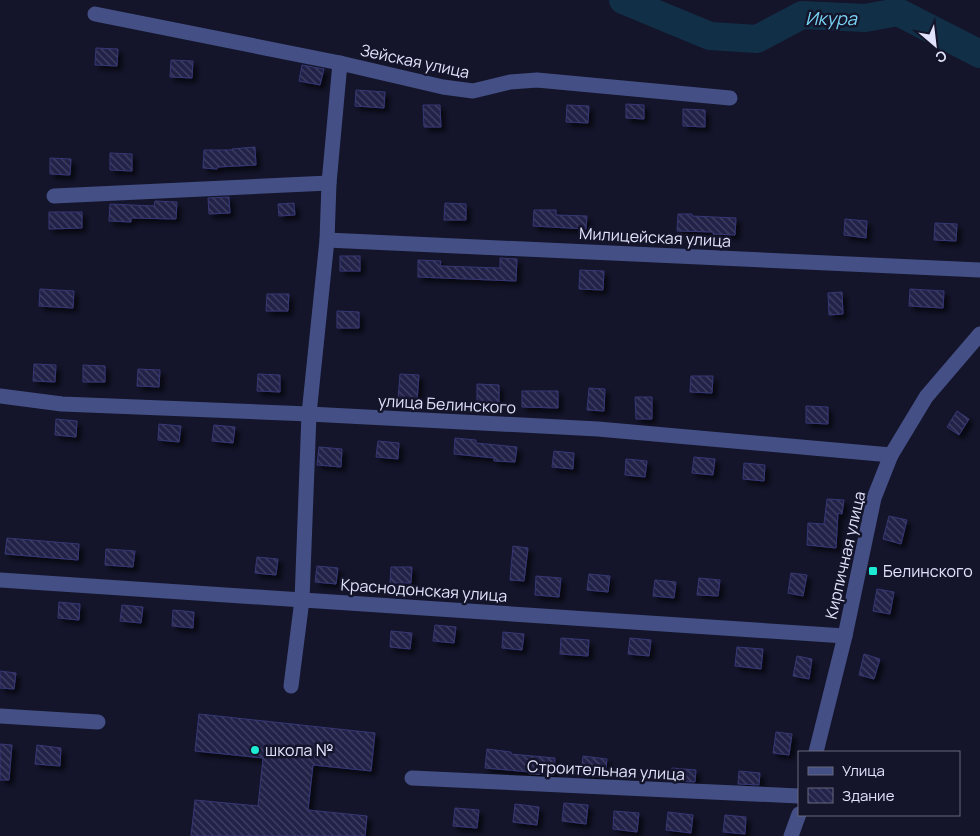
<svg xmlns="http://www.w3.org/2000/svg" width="980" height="836" font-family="Manrope,sans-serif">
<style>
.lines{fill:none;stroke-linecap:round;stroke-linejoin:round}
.river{stroke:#113047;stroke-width:28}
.building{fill:url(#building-back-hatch);stroke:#363774;filter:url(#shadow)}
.minor{stroke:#444f85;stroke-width:15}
.poi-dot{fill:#1eebd4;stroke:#14152b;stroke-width:2}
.labels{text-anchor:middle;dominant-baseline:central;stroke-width:5;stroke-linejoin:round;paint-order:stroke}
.street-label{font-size:16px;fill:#e1e3fc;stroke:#14152b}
.poi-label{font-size:16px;fill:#e1e3fc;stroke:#14152b;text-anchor:start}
.water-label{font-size:18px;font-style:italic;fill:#78d3f3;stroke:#14152b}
</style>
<defs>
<pattern id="building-back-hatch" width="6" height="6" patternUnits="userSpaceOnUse" patternTransform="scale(1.25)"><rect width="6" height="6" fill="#22224a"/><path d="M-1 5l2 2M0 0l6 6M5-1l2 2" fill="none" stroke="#424265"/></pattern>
<filter id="shadow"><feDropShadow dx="4.5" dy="4.5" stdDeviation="2.5" flood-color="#0009"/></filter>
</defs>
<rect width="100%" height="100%" fill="#14152b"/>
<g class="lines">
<polyline class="river" points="623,0 710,36 757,39 802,15 865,18 898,12 980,54"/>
</g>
<g class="building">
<polygon points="96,48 118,49 117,66 95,65"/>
<polygon points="171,60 193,61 192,78 170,77"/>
<polygon points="302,65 324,69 320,85 299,81"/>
<polygon points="356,90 385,92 384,108 355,106"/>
<polygon points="626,104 644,105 644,119 626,118"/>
<polygon points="423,105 440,105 441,127 424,127"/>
<polygon points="567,105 589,106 588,123 566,122"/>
<polygon points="683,109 705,110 705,127 683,126"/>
<polygon points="255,147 256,165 218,167 217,169 203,168 204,150 232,150 232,149"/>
<polygon points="110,153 132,154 132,171 110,170"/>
<polygon points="50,158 71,159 70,175 50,174"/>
<polygon points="229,197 230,213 209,214 208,198"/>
<polygon points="155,201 177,202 176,219 131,218 131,222 109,221 110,204 154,206"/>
<polygon points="294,203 295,215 279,216 278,204"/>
<polygon points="445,203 466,204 466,220 444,220"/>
<polygon points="534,210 556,210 556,215 587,216 586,229 533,226"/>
<polygon points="49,212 82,212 82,228 49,229"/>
<polygon points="678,214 692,214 692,216 736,218 735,235 713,234 713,232 677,231"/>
<polygon points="845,219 867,221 866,238 844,235"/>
<polygon points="935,223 957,224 956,241 934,240"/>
<rect x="340" y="256" width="20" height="15"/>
<polygon points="500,258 517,259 516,281 418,277 418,260 441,261 440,266 500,268"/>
<polygon points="580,270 604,271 603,290 579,289"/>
<polygon points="40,289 74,291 73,308 39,306"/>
<polygon points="910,289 944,291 943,308 909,306"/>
<polygon points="842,292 843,314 829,315 828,293"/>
<polygon points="267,294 289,294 288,311 266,311"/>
<polygon points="337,311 359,312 359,328 337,328"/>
<polygon points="34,364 56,365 55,382 33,381"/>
<polygon points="83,365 105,366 105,382 83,382"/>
<polygon points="138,369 160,370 159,387 137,386"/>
<polygon points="258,374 280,375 280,392 257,391"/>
<polygon points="400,374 419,375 417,401 398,400"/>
<polygon points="691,376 713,376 712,393 690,392"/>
<polygon points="477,384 499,385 499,402 477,401"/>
<polygon points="589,388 605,389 604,411 587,410"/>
<polygon points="522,391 558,391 558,408 522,407"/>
<polygon points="635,397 652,397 652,419 636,419"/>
<polygon points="806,406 828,407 828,424 806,423"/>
<polygon points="957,411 969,419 959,435 947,427"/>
<polygon points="56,419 77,421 76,437 55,435"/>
<polygon points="159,424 181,426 179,442 158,440"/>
<polygon points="214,425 235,427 233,443 212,441"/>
<polygon points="455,438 476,440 476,443 517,447 515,462 494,461 494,458 454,454"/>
<polygon points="378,441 399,443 398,459 376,457"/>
<polygon points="319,447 342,449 341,467 317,465"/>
<polygon points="554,451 574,453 573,469 552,467"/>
<polygon points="694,457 715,459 713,475 692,473"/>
<polygon points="626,459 647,461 645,477 625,475"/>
<polygon points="744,463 765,465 764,481 743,479"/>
<polygon points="827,499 844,500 842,514 838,513 836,548 807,545 808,523 824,524"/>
<polygon points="889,516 907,520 901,544 883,539"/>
<polygon points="7,538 79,544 78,560 5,554"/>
<polygon points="513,546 528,548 524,581 510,580"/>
<polygon points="106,549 135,551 133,567 105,565"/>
<polygon points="257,557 278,559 276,575 255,573"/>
<polygon points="317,566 338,568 336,584 315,582"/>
<polygon points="391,567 412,567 411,583 390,583"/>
<polygon points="791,573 807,575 803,596 788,593"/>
<polygon points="589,574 610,576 608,592 587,590"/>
<polygon points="536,576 561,578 559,597 535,595"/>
<polygon points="699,578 720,580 718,596 697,595"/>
<polygon points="655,580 676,582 674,598 653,596"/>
<polygon points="877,589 894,592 890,614 873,611"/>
<polygon points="59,602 80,604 79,620 58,618"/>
<polygon points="122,605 143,607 141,623 120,621"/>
<polygon points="173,610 194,612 193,628 172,626"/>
<polygon points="435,625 456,627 454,643 433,641"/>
<polygon points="391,631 412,633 410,649 390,647"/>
<polygon points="503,632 524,634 522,650 502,648"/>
<polygon points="561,638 589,640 588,656 560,654"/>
<polygon points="630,638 651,640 649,656 628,654"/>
<polygon points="737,647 763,649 761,669 735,666"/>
<polygon points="864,654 880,659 874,679 859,675"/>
<polygon points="797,656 812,659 809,679 793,676"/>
<polygon points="0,671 16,673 14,689 0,688"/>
<polygon points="199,714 375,733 371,771 313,765 308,810 367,816 365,836 191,836 195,800 258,806 263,758 195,751"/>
<polygon points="776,732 792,734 789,755 773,753"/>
<polygon points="0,744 12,745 9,780 0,780"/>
<polygon points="37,745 61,748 60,766 35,764"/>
<polygon points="487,749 511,752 511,754 555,758 554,775 529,774 530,772 485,768"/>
<polygon points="583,756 607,759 605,777 581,775"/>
<polygon points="672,768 696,770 695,782 671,781"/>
<polygon points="739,771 760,773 759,785 738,784"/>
<polygon points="564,803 588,805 586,824 562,821"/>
<polygon points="515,804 539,807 537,825 513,822"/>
<polygon points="455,808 479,810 477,828 453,826"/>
<polygon points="614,811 639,813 637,832 613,829"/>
<polygon points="668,812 693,815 691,833 666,830"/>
<polygon points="725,815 746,817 745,834 723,832"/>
</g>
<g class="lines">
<g class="minor">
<polyline points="95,14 340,63 443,87 473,91 510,82 537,80 730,98"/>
<polyline points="54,196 329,183"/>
<polyline points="327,240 980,270"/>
<polyline points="0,396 62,404 309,414 598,429 891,455"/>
<polyline points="0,580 845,636"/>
<polyline points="291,686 302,600 309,414 327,240 329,183 340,63"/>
<polyline points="0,716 98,722"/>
<polyline points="816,752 845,636 874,498 891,455 926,397 980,334"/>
<polyline points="412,778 799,796"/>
<polyline points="791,836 799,814"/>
</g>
</g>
<g class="poi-dot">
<rect x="868" y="566" width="10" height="10" rx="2.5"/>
<circle cx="255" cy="750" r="5"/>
</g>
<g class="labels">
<g class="street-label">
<text transform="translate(415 61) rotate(12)">Зейская улица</text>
<text transform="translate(655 237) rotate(3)">Милицейская улица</text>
<text transform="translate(447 404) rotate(3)">улица Белинского</text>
<text transform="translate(845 555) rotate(-77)">Кирпичная улица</text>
<text transform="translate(424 590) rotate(4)">Краснодонская улица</text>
<text transform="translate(606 770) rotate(3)">Строительная улица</text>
</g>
<g class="poi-label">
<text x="883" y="571">Белинского</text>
<text x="265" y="750">школа №</text>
</g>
<g class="water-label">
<text x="831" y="18">Икура</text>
</g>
</g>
<rect x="798" y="751" width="162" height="65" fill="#14152b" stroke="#66677f"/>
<rect x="808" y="767" width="25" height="8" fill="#444f85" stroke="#66677f"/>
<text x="842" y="776" font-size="15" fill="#e1e3fc">Улица</text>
<rect x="808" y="788" width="25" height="15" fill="url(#building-back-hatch)" stroke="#66677f"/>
<text x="842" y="801" font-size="15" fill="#e1e3fc">Здание</text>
<g transform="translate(935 45) rotate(152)" stroke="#14152b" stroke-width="4" paint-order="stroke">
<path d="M0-4L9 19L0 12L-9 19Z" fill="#e1e3fc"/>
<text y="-8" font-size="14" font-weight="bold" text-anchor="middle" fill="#e1e3fc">С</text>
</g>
</svg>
